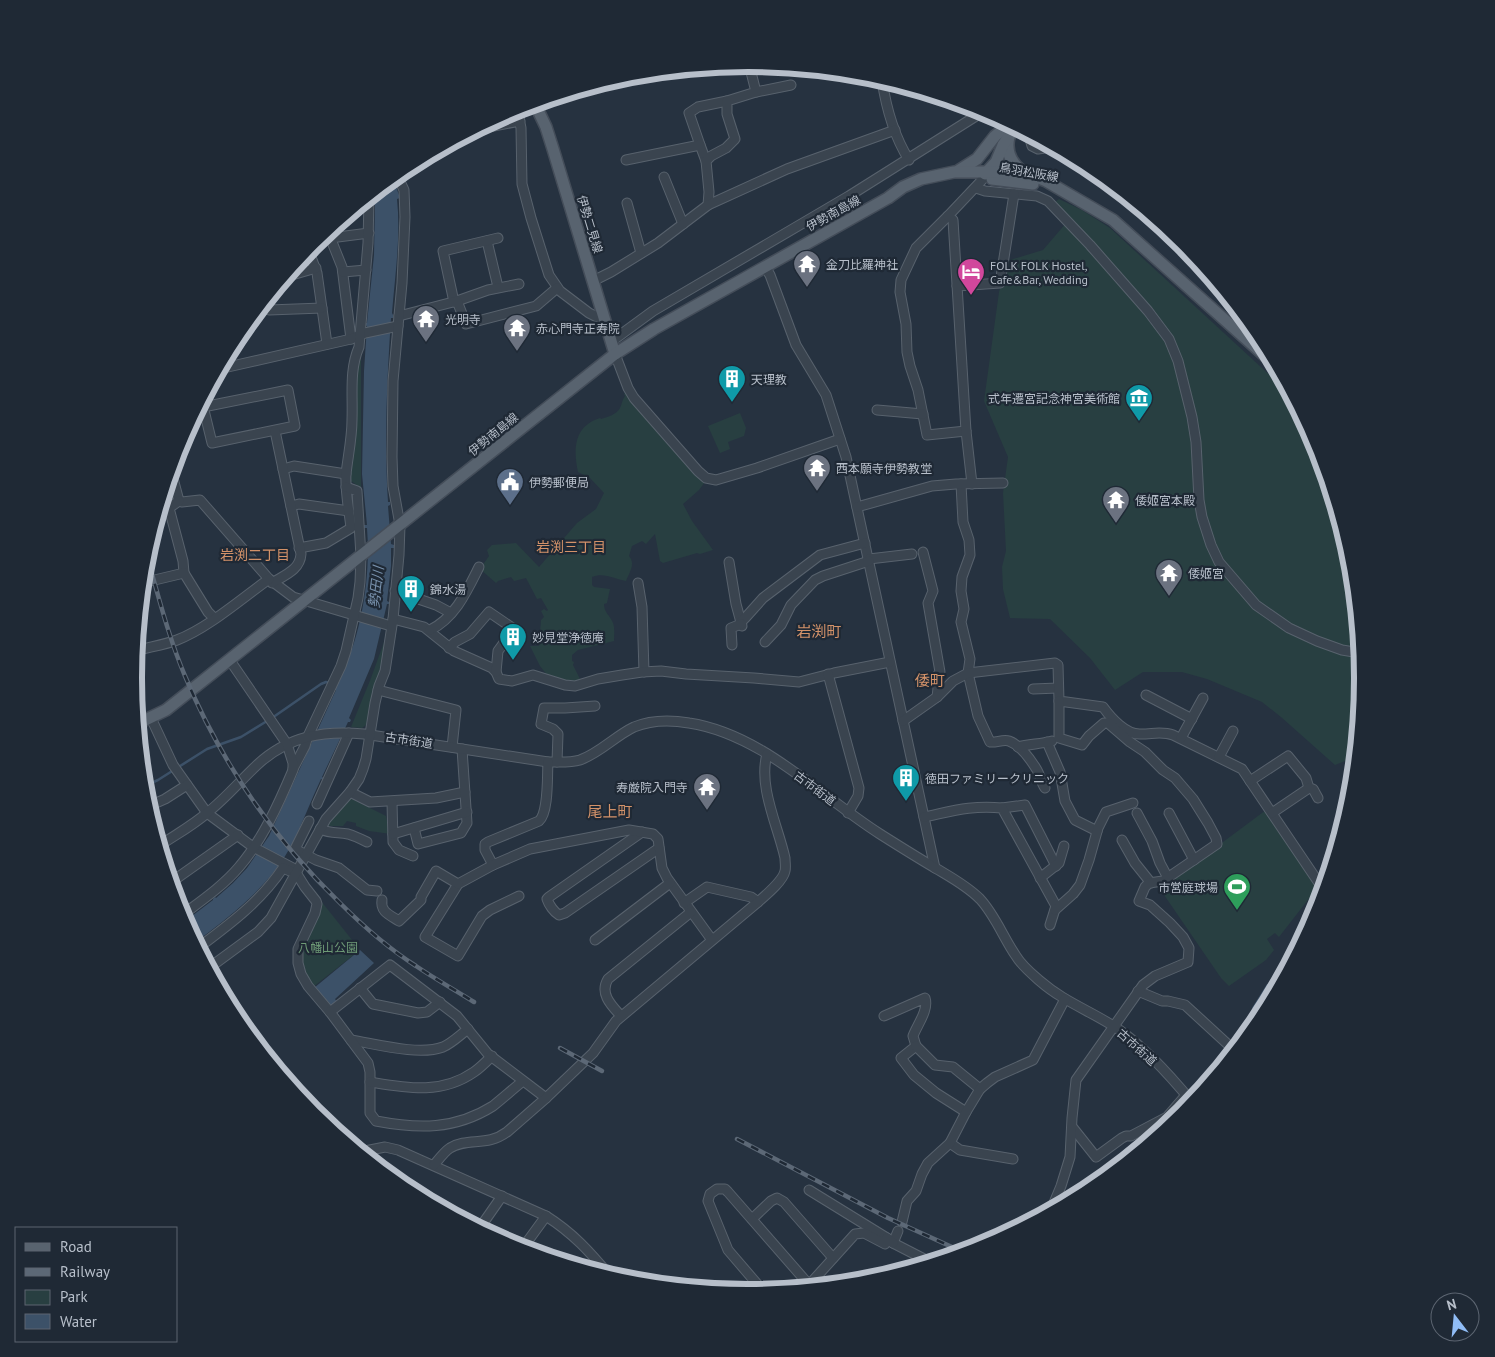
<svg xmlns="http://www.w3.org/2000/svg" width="1495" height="1357" font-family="'PT Sans','Noto Sans JP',sans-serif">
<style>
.green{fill:#283f41}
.water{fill:#3c5168}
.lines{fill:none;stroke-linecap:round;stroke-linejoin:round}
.stream{stroke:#3c5168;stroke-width:2.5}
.minor-casing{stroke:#58626d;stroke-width:11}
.major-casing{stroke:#444d59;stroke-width:14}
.minor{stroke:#3a444f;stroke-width:9}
.major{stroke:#58636f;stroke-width:11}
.rail-casing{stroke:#5c6876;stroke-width:4.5}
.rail{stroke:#1f2935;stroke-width:2.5;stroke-dasharray:8;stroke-linecap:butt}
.labels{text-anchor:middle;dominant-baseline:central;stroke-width:4.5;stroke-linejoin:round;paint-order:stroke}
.street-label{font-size:12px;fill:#b7bfca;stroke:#1f2935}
.poi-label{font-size:12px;fill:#b7bfca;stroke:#1f2935;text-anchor:start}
.park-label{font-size:12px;fill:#6e9a76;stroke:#1f2935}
.neighbourhood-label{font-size:14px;fill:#d39269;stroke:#1f2935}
.water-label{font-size:14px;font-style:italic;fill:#7891ac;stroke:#1f2935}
.quarter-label{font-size:15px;fill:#d39269;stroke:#1f2935}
.rim{fill:none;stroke:#b7bfca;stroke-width:6}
</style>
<rect width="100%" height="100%" fill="#263240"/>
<g class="green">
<polygon points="1059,199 1082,210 1110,228 1288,392 1316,444 1350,559 1362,679 1355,757 1335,765 1281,717 1262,702 1207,679 1182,672 1143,672 1115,690 1090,658 1050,619 1010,618 1003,589 1002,567 1006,551 1003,493 1008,457 984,401 999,292 1003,278 1010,260 1043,250 1067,222 1051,205"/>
<polygon points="361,352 361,488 351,481 350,469 356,369"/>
<path d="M627,391L705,482L699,490L683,504L692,521L713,550L700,554L697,553L663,563L660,561L655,534L646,544L642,541L632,546L629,556C636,564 629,573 626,581C614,579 604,572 592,577V585L594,587L610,589L607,603L604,604C604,613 610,615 613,623C615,628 614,636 614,641L578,650L572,655V661L574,662L573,665L581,681L574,683L548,676L540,666L530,646H539L541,620L544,617L541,611L544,609L547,611L548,610L541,598L537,599L526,578L514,581L511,577L498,581L496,583L480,569L489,556L487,550L492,545L516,543L539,567L577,523L596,509L604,493L590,478L578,472C573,449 574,426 600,418L601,419C607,417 616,415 620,408C622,404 622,400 625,396L624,394Z"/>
<polygon points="740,413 746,428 744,436 728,442 730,449 720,453 708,426"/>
<path d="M384,642C387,657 380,672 376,686C372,699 369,712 366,725L362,728L351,727L371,678Z"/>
<polygon points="348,797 386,816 387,821 391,823 391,834 369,831 356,826 356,823 347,821 343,826 331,826 326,825"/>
<polygon points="1266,810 1318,887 1279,937 1275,933 1267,939 1274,950 1266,960 1229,986 1221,978 1160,889"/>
<polygon points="321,901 360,950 313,987 304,973 301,962 302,951 318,915"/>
</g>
<g class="water">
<path d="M393,178L400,198L397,199C401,237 395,275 392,313L393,315V318H391C387,379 384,440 388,502H390V505L388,506L391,544L394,545V548H391V566L387,601L389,602V604H387L374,659L349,718L351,720L350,722H348L322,777L324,778L323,780L321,779C311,800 303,822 293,842C273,882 237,911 201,938L200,941L195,943L184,922L213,900V899L215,897L216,898L233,883L247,868L269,836L336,690L333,688L336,681L339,682C361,635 371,580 367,528H364V525H367L362,474L364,371L367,326L365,325V323H367L374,255L375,205H373V194Z"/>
<polygon points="360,950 374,963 335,999 337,1002 333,1005 328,1004 314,988"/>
<polygon points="1267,984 1275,989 1261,1013 1252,1008"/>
</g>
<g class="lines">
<g class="stream">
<polyline points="272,718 321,684 326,682 330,683"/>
<polyline points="143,787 158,780 207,749 241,737 267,721"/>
</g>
<defs>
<g id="minor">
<path d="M882,80C886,107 894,136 909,160"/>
<polyline points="756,92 791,85"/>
<polyline points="517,109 521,128 522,184 531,218 549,275 560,291 589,313 597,317 603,317"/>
<polyline points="478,129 520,121"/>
<polyline points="1031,136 1030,139 1032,146 1038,149 1052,147"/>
<polyline points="700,145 689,113 698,107 727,101"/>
<polyline points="432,153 434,156"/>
<polyline points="626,160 700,145 706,161"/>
<polyline points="664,177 683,224"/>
<polyline points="976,188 985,191 1037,196 1048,201 1090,245 1148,311 1169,339 1178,361 1192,417 1196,442 1199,500 1202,517 1211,545 1219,562 1256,605 1289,628 1317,641 1342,650 1360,653"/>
<polyline points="627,203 641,253"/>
<polyline points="708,205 709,192 706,161 711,156 726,148 735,139 727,114 727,101 756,92 749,64"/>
<polyline points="948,216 916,248 901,280 900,292 906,324 907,352 910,366 918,390 927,435 966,431"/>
<polyline points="328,232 342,267 351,339"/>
<polyline points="330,238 369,233"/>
<polyline points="487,241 498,287"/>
<polyline points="308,249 317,273 327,344"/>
<polyline points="765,267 770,275 796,345 826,395 846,457 935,868"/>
<polyline points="343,272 366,270"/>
<polyline points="285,277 316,268"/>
<polyline points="593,281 611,272 658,243 708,205 787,169 895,130"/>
<polyline points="957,286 1000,283 1014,194"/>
<polyline points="457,301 488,290 519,284"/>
<polyline points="454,302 443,251 498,238"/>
<polyline points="269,310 322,308"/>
<polyline points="399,316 457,301 466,324 536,306 557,288"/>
<polyline points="612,341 653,311 849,196 984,111"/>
<polyline points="615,354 628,388 634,398 698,471 706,478 716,480 757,468 840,439"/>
<polyline points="219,369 351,339 365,333 398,326"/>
<polyline points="202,402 212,443 295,426 288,390 203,407"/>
<polyline points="877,410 923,414"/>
<polyline points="283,469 294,466 346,474"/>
<polyline points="171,471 179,501 182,502 200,500 269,579 293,597 391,626"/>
<path d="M961,484L963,522L969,540L970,555L962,577L961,591L964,609L961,622L970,659L968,673L978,716L990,742C996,743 1003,739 1009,741C1020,745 1031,760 1037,770C1040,775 1041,782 1045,788"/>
<polyline points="972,484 966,431 953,220 948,216 983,179"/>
<polyline points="179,501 169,508 183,561 184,573"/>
<polyline points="291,506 299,504 349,511"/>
<polyline points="857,507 932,486 956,484 1003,483"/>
<path d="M299,548L326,543L351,528C349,510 345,492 346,474C348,456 352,438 352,420C353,395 349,370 359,347L368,243L369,198"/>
<polyline points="923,552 933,591 928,603 940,672 936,677 938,688 937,697"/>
<polyline points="869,559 912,554"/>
<polyline points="729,562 736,604 742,626"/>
<polyline points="142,583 184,573 208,612 214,618"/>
<path d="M272,583C285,575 300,570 301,554L275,431"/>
<polyline points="638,583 642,607 644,672"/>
<polyline points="395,591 436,605 451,613"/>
<polyline points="393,619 424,627 454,651 492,668 496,672 499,679 512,681 533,675 565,685 575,686 598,679 622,675 642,672 661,671 686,674 754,678 799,682 834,673 890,662"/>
<polyline points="741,622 746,617 763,598 820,555 865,543"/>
<path d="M430,630C455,618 467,591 479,567"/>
<polyline points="765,642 781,625 791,605 815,580 823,576 869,561"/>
<polyline points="732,645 731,628 741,624"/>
<polyline points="449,648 455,642 470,634 489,612 514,629 498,651 496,672"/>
<path d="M135,651C149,647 164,645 177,640C208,628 241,599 269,579"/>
<polyline points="828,674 859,788 858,796 848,813"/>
<polyline points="1033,689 1058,688"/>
<polyline points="378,690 456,710 452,747"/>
<polyline points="1146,695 1192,719"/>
<polyline points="151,718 173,765 207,813 253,847 293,868 305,887 316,901 317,904 315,913 298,949 298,963 301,974 308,986 330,1012"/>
<path d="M903,721L937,697L953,681L968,673L1055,663L1058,665L1059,701L1103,707C1111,718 1126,735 1141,734C1153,734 1162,731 1173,735L1242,769L1323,889"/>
<polyline points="1181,738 1203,698"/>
<polyline points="1047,742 1060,772 1065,801 1075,820 1097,831"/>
<path d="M1018,747C1029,744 1041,744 1052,741"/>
<polyline points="1219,757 1233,731"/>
<polyline points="557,762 558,734 553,729 541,724 544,708 565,708 595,706"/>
<polyline points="293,769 305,746 308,736 341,666 346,651 358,598 360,582 361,556 357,491 346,487"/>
<polyline points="1250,781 1288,756 1306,778 1309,788"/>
<polyline points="1348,782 1351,791"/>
<polyline points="350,792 370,802 436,798 465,792"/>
<polyline points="392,802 393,842 399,850 413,856"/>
<polyline points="317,804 349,733"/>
<polyline points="147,807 165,799 187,785"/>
<polyline points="1002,808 1025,805 1056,866"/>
<polyline points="1137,813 1152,841 1160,863 1168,878"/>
<polyline points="1169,813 1194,860"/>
<polyline points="1272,813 1309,788 1313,789 1318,798"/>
<path d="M924,817C953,811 972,805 1002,808L1056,906L1050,925"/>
<polyline points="309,821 295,849 316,860 339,868 367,890 377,891"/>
<polyline points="414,828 418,844 461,833 467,823 462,749"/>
<path d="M320,829C331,834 338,832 348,834C355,836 361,839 367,842"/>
<path d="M642,832L549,897L547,899C549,905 554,912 559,915L565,913L659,848"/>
<polyline points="393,834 467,812"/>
<polyline points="1122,840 1135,863 1151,883"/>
<path d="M159,846C175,835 192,826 207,813C225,799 240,781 257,765C288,736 324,730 364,734L548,762C559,762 570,763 580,760C600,753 615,736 634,727C651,720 672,720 689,723C762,734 820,796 880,834C899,846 918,858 937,869C952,878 967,886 980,899C995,915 1003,937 1016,956C1022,966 1032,974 1040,981C1064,1002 1093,1012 1118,1029C1143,1046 1173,1079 1192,1102"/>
<path d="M493,865L485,850V844L488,842L539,821C549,812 547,776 548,762"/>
<polyline points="1040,878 1059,863 1064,846"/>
<polyline points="170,883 238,835"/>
<polyline points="519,896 490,910 482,916 458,956 425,937 458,884 493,865 530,849 629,830 653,834 658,839 662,868 667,878 712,940"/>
<path d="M382,900C380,912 390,915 399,921L421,900V897L436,871L458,884"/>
<polyline points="684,903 707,887 751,897 758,902"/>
<polyline points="1055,910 1073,894 1080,885 1089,860 1098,828 1106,812 1133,803"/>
<path d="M181,916C201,901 223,886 239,867C263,839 279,803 293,770V763L287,744L229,659"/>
<polyline points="595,940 670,883"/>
<path d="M198,948C230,924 260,902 283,868L290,871"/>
<polyline points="360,988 373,1004 418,1013 427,1012 440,1002"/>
<polyline points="1138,991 1162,1001 1168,1001 1185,1005 1234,1050"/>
<path d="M229,1007C228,992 211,982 213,965L258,932L271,918L326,819L350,792L359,779L363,769L366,759L375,703L379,686L385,671L393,619L399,555L400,525L393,486L392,457L393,381L402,283L405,217L404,190L397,175"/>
<path d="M621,1016C612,1006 599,994 608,979L691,912"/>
<path d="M884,1016L925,998C929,1010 917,1025 913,1036L916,1046L901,1058L914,1075L936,1093L966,1112"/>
<path d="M351,1040C376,1044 419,1056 443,1047C452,1043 460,1035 468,1029"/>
<polyline points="916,1046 935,1065 953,1067 980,1089"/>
<path d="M523,1081C513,1089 503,1098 493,1106C455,1130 418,1129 376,1121L370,1113V1072L368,1063L330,1012L390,965L457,1016L488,1054L546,1098"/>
<path d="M370,1082C407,1088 441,1095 474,1072C480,1068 486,1062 492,1056"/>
<polyline points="1073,1128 1096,1157 1122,1138 1126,1136 1131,1136 1167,1117 1186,1095"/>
<polyline points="950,1143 960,1150 1013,1159"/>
<path d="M360,1152L385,1147L398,1150L546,1216C573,1233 590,1252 610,1276"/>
<path d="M434,1165C439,1159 444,1152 450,1148C468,1137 487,1147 507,1132L546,1098L593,1053L616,1021L758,902C766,895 783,881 785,871C786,867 785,862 785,858C778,826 758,787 767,754"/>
<polyline points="809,1190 887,1238"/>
<polyline points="1051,1210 1061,1186 1070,1157 1072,1118 1076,1080 1143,985 1155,976 1188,962 1189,948 1183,937 1170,923 1150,905 1139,901 1145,887 1149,883 1163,881 1217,844 1216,838 1208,823 1193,799 1175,778 1163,770 1145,752 1130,742 1108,723 1104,723 1089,736 1082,745 1059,738 1059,701"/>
<polyline points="752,1219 771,1201 777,1198 784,1202 833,1258"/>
<polyline points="902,1222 907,1201 916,1191 922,1174 928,1163 950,1143 966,1112 980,1089 987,1083 995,1077 1033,1060 1065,999"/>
<polyline points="479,1229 502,1196"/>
<polyline points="898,1231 893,1243 930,1262"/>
<polyline points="522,1249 546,1216"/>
<polyline points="809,1285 855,1234 864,1233 885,1244 887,1238 893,1243"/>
<polyline points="764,1292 728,1250 708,1201 710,1194 717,1189 725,1189 728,1192 811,1287"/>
</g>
<g id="major">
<polyline points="535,104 546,127 553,149 615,354"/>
<path d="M1009,137C1005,153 1012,165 1026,174"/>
<polyline points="958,171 977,159 995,136 1009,125"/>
<polyline points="985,174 996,162 1003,145 1015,128"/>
<polyline points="992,179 1033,184"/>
<polyline points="137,724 166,710 615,354 654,329 888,198 903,187 921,179 954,172 987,172 1015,173 1036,177 1046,181 1113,220 1273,363"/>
</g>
</defs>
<use href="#minor" class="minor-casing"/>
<use href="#major" class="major-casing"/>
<use href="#minor" class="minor"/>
<use href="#major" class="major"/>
<defs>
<g id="rail">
<path d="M146,553C158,594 168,636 185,676C221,762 273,838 340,903C363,926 388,948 416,966C435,979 455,990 474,1002"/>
<polyline points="560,1048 602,1071"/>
<polyline points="737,1139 888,1218 963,1252"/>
</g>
</defs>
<use href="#rail" class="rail-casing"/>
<use href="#rail" class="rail"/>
</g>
<defs>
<symbol id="temple-pin" viewBox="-11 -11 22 30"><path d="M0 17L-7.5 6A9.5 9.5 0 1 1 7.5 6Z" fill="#6b7280" stroke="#1f2935"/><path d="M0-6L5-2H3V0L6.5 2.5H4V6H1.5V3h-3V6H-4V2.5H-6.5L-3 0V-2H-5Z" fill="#fff"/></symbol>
<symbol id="hotel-pin" viewBox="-11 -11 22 30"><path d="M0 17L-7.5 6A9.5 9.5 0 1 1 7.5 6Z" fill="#d1479c" stroke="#1f2935"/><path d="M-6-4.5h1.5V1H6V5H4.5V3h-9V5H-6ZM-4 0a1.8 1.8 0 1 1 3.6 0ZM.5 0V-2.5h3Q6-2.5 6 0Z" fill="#fff"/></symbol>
<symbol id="building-pin" viewBox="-11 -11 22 30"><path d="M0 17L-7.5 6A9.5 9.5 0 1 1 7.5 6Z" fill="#0f9aa8" stroke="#1f2935"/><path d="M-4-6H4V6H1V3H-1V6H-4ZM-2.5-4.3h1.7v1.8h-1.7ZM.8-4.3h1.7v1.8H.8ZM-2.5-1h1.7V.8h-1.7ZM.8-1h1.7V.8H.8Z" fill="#fff"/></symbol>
<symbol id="museum-pin" viewBox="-11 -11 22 30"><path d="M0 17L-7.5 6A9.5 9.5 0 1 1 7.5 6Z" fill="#0f9aa8" stroke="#1f2935"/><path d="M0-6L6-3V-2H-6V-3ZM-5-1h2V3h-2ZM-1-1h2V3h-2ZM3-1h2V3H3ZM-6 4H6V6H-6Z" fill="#fff"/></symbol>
<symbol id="civic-pin" viewBox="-11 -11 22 30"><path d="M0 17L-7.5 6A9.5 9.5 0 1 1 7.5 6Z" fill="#5c6f8a" stroke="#1f2935"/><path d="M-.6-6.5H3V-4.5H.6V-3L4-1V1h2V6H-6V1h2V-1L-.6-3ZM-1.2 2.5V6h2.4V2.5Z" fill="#fff"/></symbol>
<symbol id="stadium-pin" viewBox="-11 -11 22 30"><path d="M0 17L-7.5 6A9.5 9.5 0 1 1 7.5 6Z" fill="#2e9e5b" stroke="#1f2935"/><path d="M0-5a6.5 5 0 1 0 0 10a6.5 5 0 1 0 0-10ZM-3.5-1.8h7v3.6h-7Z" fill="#fff"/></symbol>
</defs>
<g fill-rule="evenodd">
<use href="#temple-pin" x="791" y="248" width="32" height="43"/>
<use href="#hotel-pin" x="955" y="256" width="32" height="43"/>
<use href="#temple-pin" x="410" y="303" width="32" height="43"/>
<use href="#temple-pin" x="501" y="312" width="32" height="43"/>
<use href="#building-pin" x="716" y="363" width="32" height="43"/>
<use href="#museum-pin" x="1123" y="382" width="32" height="43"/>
<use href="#temple-pin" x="801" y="452" width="32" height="43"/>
<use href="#civic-pin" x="494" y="466" width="32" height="43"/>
<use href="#temple-pin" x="1100" y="484" width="32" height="43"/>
<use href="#temple-pin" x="1153" y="557" width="32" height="43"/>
<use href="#building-pin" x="395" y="573" width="32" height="43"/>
<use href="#building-pin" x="497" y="621" width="32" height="43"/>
<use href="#building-pin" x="890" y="762" width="32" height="43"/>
<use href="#temple-pin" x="691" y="771" width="32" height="43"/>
<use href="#stadium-pin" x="1221" y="871" width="32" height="43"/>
</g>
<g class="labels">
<g class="street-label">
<text transform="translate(1029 172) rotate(10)">鳥羽松阪線</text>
<text transform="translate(833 213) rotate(-29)">伊勢南島線</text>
<text transform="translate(590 224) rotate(73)">伊勢二見線</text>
<text transform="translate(493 434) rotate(-39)">伊勢南島線</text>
<text transform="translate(409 740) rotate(9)">古市街道</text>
<text transform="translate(815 788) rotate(37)">古市街道</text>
<text transform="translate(1137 1047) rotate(42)">古市街道</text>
</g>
<g class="poi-label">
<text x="826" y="264">金刀比羅神社</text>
<text x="990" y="265">FOLK FOLK Hostel,<tspan x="990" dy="14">Cafe&amp;Bar, Wedding</tspan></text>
<text x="445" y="319">光明寺</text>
<text x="536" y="328">赤心門寺正寿院</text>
<text x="751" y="379">天理教</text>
<text x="1120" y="398" text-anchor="end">式年遷宮記念神宮美術館</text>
<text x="836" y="468">西本願寺伊勢教堂</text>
<text x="529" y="482">伊勢郵便局</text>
<text x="1135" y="500">倭姬宮本殿</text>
<text x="1188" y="573">倭姬宮</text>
<text x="430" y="589">錦水湯</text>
<text x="532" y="637">妙見堂浄徳庵</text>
<text x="925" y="778">徳田ファミリークリニック</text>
<text x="688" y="787" text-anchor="end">寿厳院入門寺</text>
<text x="1218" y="887" text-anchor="end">市営庭球場</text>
</g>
<g class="park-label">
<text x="328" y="947">八幡山公園</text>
</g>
<g class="neighbourhood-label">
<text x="571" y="547">岩渕三丁目</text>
<text x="255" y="555">岩渕二丁目</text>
</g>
<g class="water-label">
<text transform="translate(376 587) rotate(-83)">勢田川</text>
</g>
<g class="quarter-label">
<text x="819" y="631">岩渕町</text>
<text x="930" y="680">倭町</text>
<text x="610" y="811">尾上町</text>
</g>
</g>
<path d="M0 0H1495V1357H0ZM142 678a606 606 0 1 1 1212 0a606 606 0 1 1-1212 0Z" fill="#1f2935" fill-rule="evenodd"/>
<path class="rim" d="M142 678a606 606 0 1 1 1212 0a606 606 0 1 1-1212 0Z"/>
<rect x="15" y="1227" width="162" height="115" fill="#1f2935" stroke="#5c6571"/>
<rect x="25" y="1243" width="25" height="8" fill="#58636f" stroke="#5c6571"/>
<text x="60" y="1252" font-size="15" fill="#b7bfca">Road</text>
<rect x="25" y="1268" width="25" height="8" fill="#5c6876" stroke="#5c6571"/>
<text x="60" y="1277" font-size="15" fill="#b7bfca">Railway</text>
<rect x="25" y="1290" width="25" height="15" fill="#283f41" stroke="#5c6571"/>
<text x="60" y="1302" font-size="15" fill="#b7bfca">Park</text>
<rect x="25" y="1314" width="25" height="15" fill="#3c5168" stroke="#5c6571"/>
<text x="60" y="1327" font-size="15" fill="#b7bfca">Water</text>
<g transform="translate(1455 1317) rotate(344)"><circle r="24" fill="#1f2935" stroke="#5c6571"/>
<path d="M0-4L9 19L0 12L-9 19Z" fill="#90bcf5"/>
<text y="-8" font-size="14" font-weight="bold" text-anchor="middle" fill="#b7bfca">N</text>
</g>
</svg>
